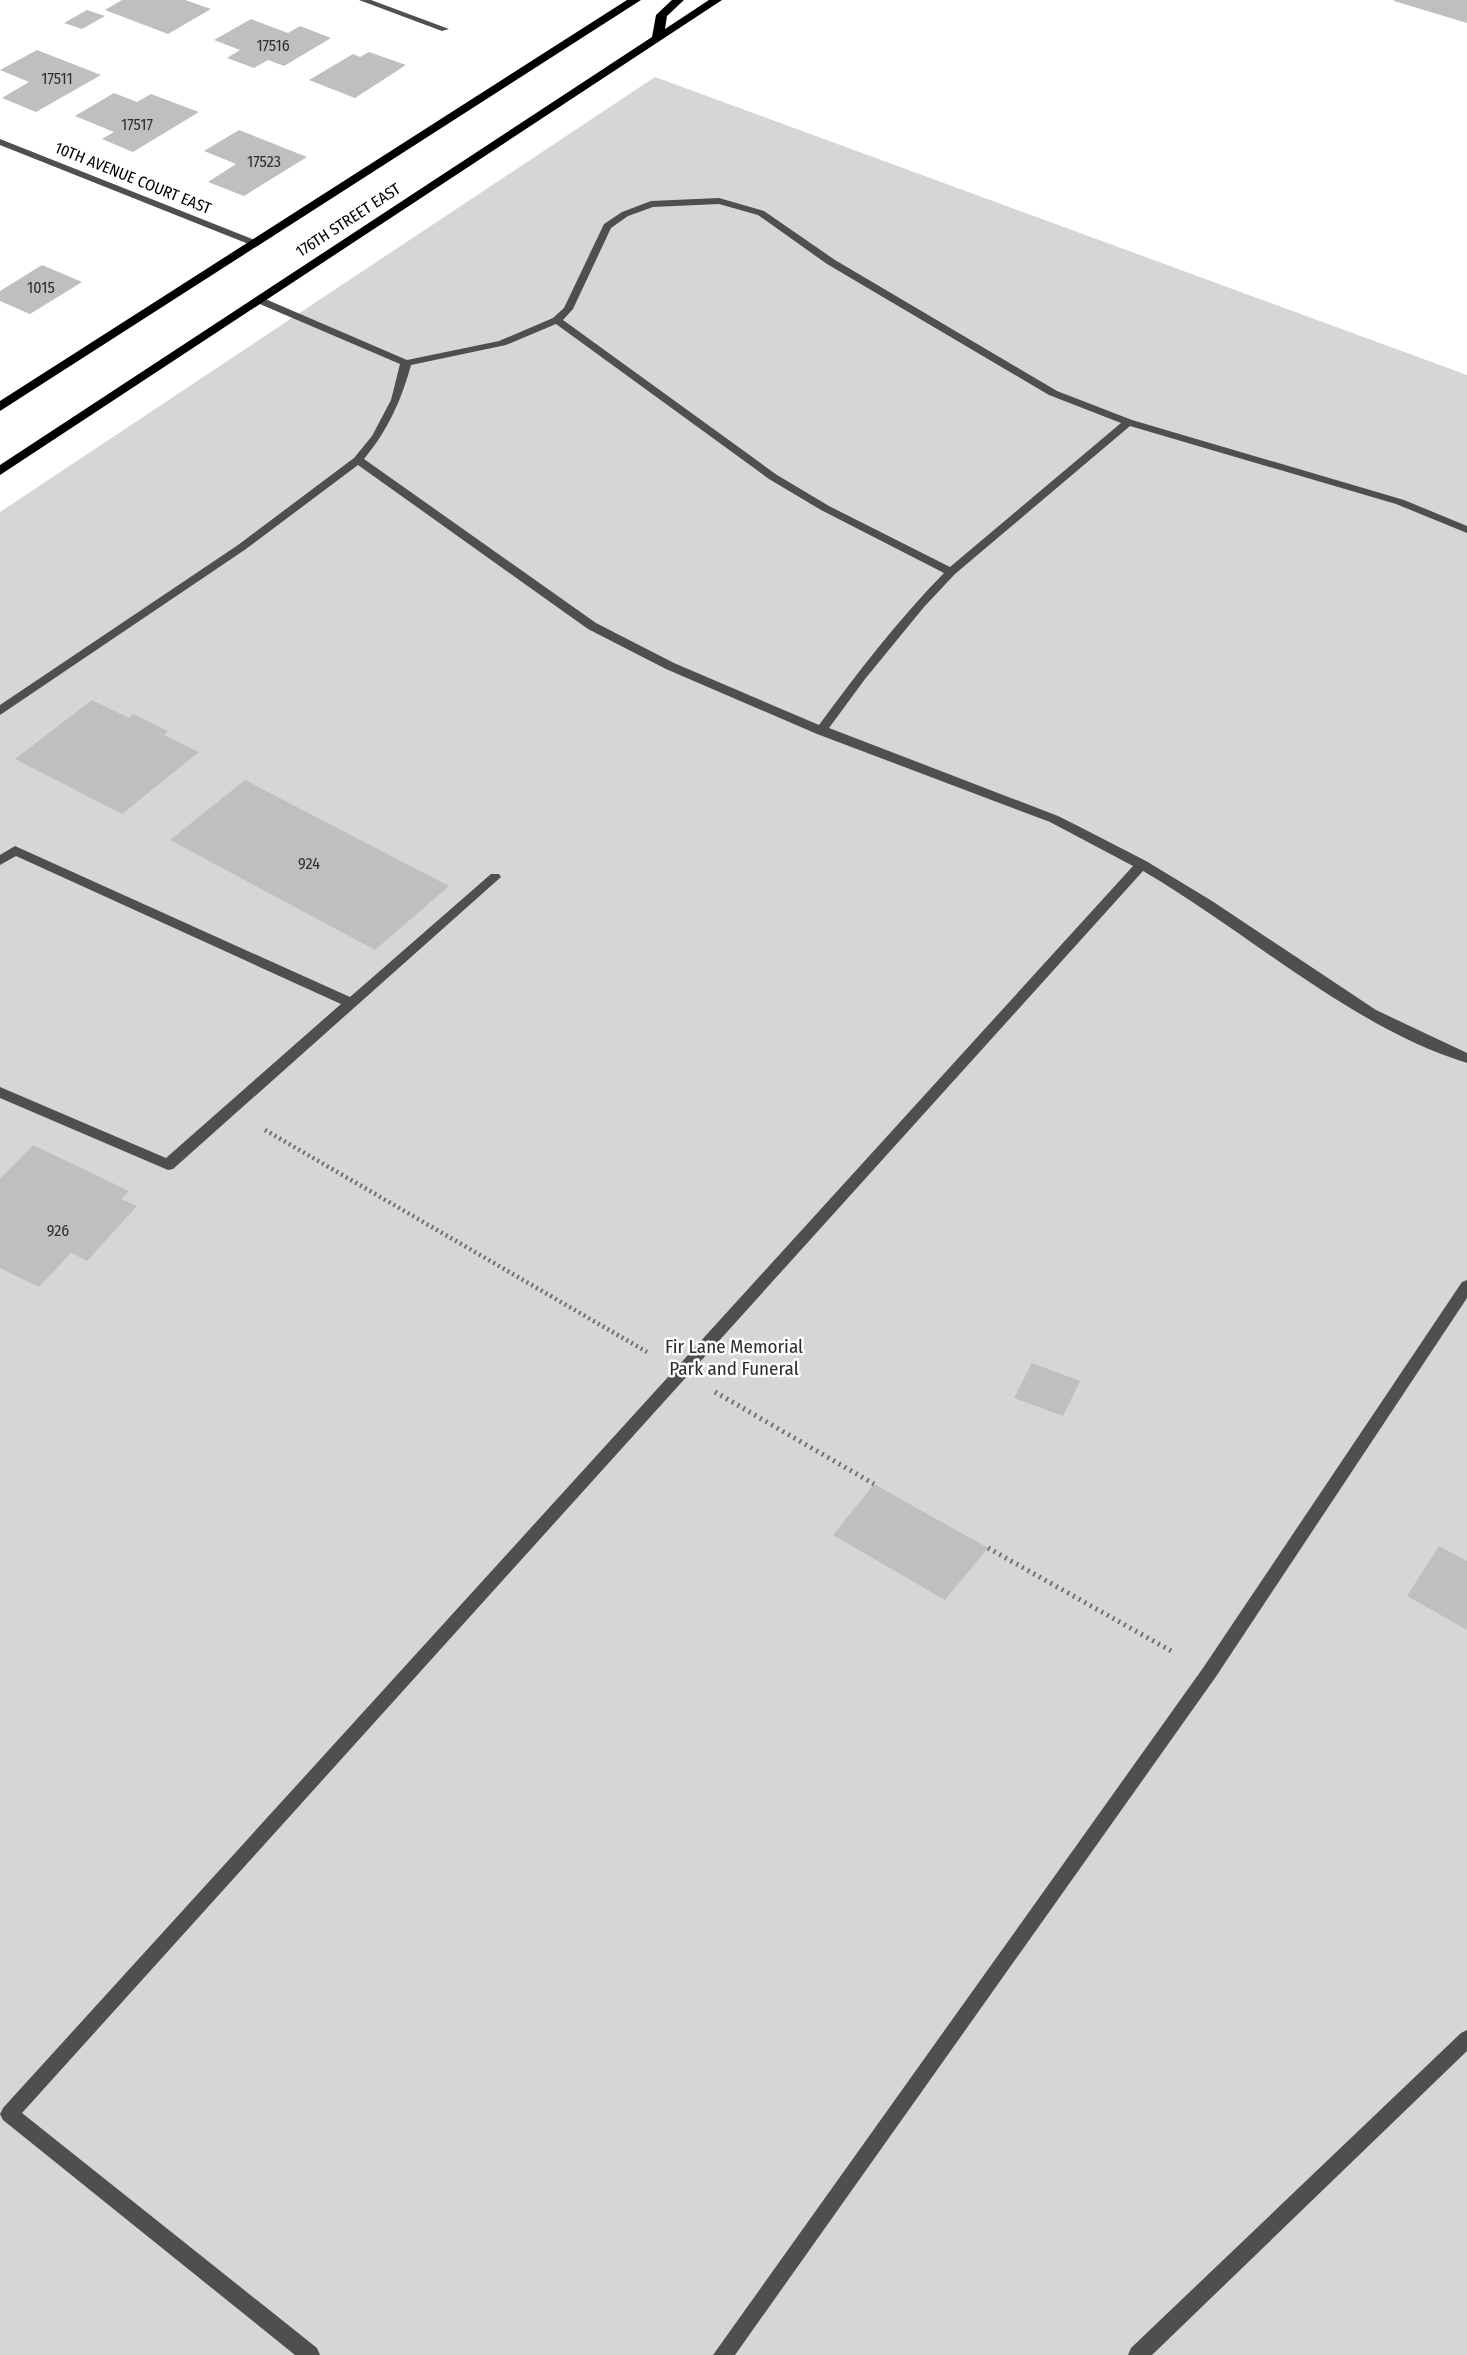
<svg xmlns="http://www.w3.org/2000/svg" width="1467" height="2355" font-family="'Fira Sans Condensed',sans-serif">
<style>
.green{fill:#d6d6d6}
.building{fill:#bfbfbf}
.lines{fill:none;stroke-linecap:round;stroke-linejoin:round}
.path-far1{stroke:#717171;stroke-width:4.5;stroke-dasharray:2 3.5;stroke-linecap:butt}
.path{stroke:#717171;stroke-width:5;stroke-dasharray:2 4.5;stroke-linecap:butt}
.lane{fill:#4f4f4f;fill-rule:evenodd}
.street{fill:#4f4f4f;fill-rule:evenodd}
.primary{fill:#000;fill-rule:evenodd}
.labels{text-anchor:middle;dominant-baseline:central;stroke-width:5;stroke-linejoin:round;paint-order:stroke}
.number-label{font-size:16px;fill:#303030}
.far-street-label{font-size:16px;fill:#000;stroke:#fff}
.park-label{font-size:19px;fill:#2d2d2d;stroke:#fff}
</style>
<rect width="100%" height="100%" fill="#fff"/>
<polygon class="green" points="655,77 1467,375 1467,2355 0,2355 0,512"/>
<g class="building">
<polygon points="122,0 185,0 211,9 168,34 105,10"/>
<polygon points="1467,0 1467,23 1394,1 1394,0"/>
<polygon points="87,10 105,16 82,29 64,23"/>
<polygon points="251,19 288,33 300,26 331,38 284,66 268,60 254,68 227,58 240,50 214,40"/>
<polygon points="37,50 101,75 36,112 2,98 29,82 0,70"/>
<polygon points="369,52 406,65 355,98 309,80 353,54 360,57"/>
<polygon points="114,93 137,102 151,94 199,112 133,152 102,139 114,132 75,116"/>
<polygon points="239,130 307,157 244,196 208,182 236,164 204,151"/>
<polygon points="42,265 82,282 30,314 0,301 0,291"/>
<polygon points="92,700 129,718 133,714 168,731 164,735 199,752 122,814 15,759"/>
<polygon points="245,780 449,886 375,950 170,840"/>
<polygon points="33,1145 129,1191 121,1199 137,1206 87,1261 71,1253 39,1287 0,1268 0,1179"/>
<polygon points="1032,1363 1080,1381 1063,1416 1014,1398"/>
<polygon points="874,1484 988,1548 945,1600 833,1535"/>
<polygon points="1439,1546 1467,1561 1467,1630 1407,1596"/>
</g>
<g class="lines">
<polyline class="path-far1" points="265,1130 647,1352"/>
<g class="path">
<polyline points="715,1392 874,1484"/>
<polyline points="988,1548 1173,1652"/>
</g>
<g class="lane">
<path d="M719,198L764,211L835,260L1057,391L1132,420L1404,500L1467,526V533L1396,504L1130,426L955,574L924,607L865,679L829,728L1058,816L1078,826L1146,861L1212,901L1376,1010L1467,1053V1063C1351,1027 1248,932 1143,871L22,2113L317,2348L320,2355H295L3,2120L0,2114L3,2108L1133,866L1050,822L817,734L666,669L588,629L358,465L246,549L0,715V705L238,545L354,458L372,436L391,400L400,364L255,302V298H263L407,360L499,341L553,318L564,308L604,224L622,212L651,201ZM719,204L758,215L827,264L1049,395L1121,423L950,567L829,506L777,475L563,320L573,309L611,228L628,216L653,207ZM556,324L769,479L821,510L944,573C898,620 858,672 819,725L674,663L596,623L364,459C388,430 401,401 411,365L506,345Z"/>
<polygon points="15,846 350,997 491,874 499,874 501,877 173,1169 168,1170 0,1098 0,1087 166,1158 341,1004 16,856 0,865 0,855"/>
<polygon points="1467,1280 1467,1298 1215,1678 735,2355 713,2355 1203,1668 1462,1282"/>
<polygon points="1467,2030 1467,2051 1152,2355 1128,2355 1131,2348 1461,2033"/>
</g>
<g class="street">
<polygon points="359,0 371,0 449,29 442,31"/>
<polygon points="0,139 257,241 259,243 251,245 0,145"/>
</g>
<g class="primary">
<polygon points="627,0 641,0 0,411 0,401"/>
<polygon points="672,0 684,0 667,16 665,29 709,0 722,0 0,475 0,465 652,37 656,15"/>
</g>
</g>
<g class="labels">
<g class="number-label">
<text x="273" y="45">17516</text>
<text x="57" y="78">17511</text>
<text x="137" y="124">17517</text>
<text x="264" y="161">17523</text>
<text x="41" y="287">1015</text>
<text x="309" y="863">924</text>
<text x="58" y="1230">926</text>
</g>
<g class="far-street-label">
<text transform="translate(133 178) rotate(22)">10TH AVENUE COURT EAST</text>
<text transform="translate(348 220) rotate(-33)">176TH STREET EAST</text>
</g>
<g class="park-label">
<text x="734" y="1346">Fir Lane Memorial<tspan x="734" dy="22">Park and Funeral</tspan></text>
</g>
</g>
</svg>
